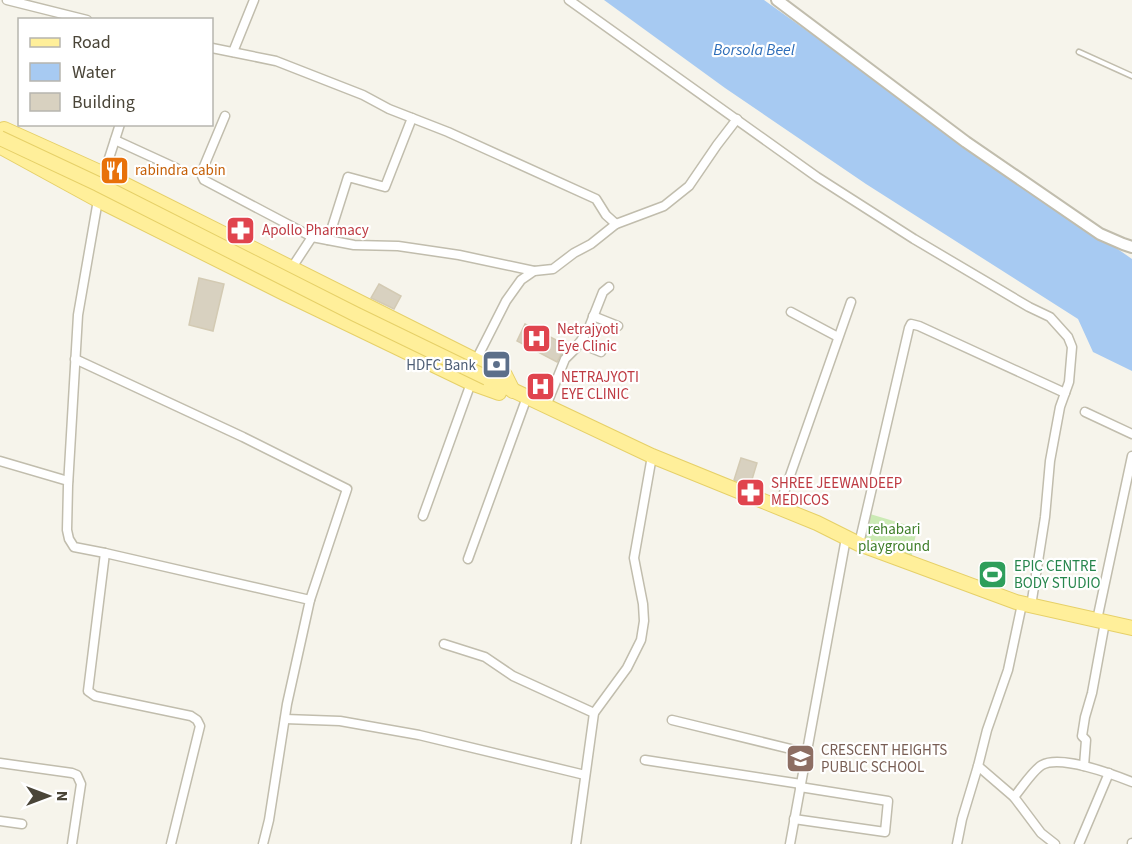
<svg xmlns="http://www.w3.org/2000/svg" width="1132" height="844" font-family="'Source Sans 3',sans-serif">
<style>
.green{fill:#cbeab4}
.water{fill:#a7caf2}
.building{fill:#d8d1c0;stroke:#d3cab3;stroke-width:1.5}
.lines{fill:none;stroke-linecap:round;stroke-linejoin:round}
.service-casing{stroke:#c1bdad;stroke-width:7}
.minor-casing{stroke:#c1bdad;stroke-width:11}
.tertiary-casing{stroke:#c1bdad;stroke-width:14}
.primary-casing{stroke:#e6d068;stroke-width:16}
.service{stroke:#fff;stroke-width:4}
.minor{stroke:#fff;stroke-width:8}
.tertiary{stroke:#fff;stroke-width:10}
.primary{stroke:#ffef9a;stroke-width:14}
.primary-bridge-casing{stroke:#e6d068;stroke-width:16;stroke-linecap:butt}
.primary-bridge{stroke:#ffef9a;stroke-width:14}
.labels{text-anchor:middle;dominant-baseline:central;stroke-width:4.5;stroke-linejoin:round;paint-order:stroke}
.food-label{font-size:15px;fill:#c56008;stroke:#fff;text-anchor:start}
.health-label{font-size:15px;fill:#be3a42;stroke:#fff;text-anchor:start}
.service-label{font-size:15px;fill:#4e5e75;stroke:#fff;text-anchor:end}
.park-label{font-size:15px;fill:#3f7e29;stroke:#fff}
.leisure-label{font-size:15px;fill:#27864d;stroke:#fff;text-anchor:start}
.education-label{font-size:15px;fill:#785e54;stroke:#fff;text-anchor:start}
.water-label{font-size:16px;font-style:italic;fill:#2e6eb9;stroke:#fff}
</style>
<rect width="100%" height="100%" fill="#f6f4eb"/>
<polygon class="green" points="870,514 917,528 911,560 863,543"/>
<polygon class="water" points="604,0 764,0 908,103 1132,259 1132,371 1093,352 1078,319 866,184 725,88"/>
<g class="building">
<polygon points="199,278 224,284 213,331 189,325"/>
<polygon points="379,284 401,296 394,309 371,298"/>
<polygon points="525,324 566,345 557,362 517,341"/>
<polygon points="741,458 757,463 750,486 734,480"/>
</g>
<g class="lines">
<defs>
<polyline id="service" points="1079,52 1132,76"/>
<g id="minor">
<polyline points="7,0 87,20"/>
<polyline points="569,0 817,177 914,239 1029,307 1050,317 1068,337 1072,347 1069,382 1060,407 1050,461 1045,517 1031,606"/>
<polyline points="212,48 276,61 363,95 389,109 448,132 596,199 606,215 616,224 591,244 574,253 553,269 534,271 521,280 506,301 475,362"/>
<polyline points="233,52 254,0"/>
<polyline points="225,116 202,171 202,176 204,180 312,237 291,269"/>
<polyline points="115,140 176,168"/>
<polyline points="104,174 120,124"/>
<polyline points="98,200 78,315 68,486 67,530 69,539 74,547 105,553 310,600 287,704 269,820 263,844"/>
<polyline points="616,224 664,206 689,186 717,145 737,119"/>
<polyline points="312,237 354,245 398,246 459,255 534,271"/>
<polyline points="328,240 348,177 385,187 412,118"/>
<polyline points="791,312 838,337"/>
<polyline points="593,316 618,326"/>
<polyline points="579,343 601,352"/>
<polyline points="75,359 243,437 347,489 310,600"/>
<polyline points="546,406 565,359 576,348 588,330 603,292 609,287"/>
<polyline points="1085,412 1132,434"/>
<polyline points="0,461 68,481"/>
<polyline points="779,507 851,302"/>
<polyline points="423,516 471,383"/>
<polyline points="859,544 909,328 911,324 919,326 1065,393"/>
<polyline points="105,553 88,691 95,696 191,716 197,720 200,726 171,844"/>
<polyline points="468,559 527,397"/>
<polyline points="1097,620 1132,456"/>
<polyline points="444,644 485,657 513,676 594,713"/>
<polyline points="285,719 340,721 419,735 585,775"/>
<polyline points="672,720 807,753"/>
<polyline points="645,760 801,784"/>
<polyline points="0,763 72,773 77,775 81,784 72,844"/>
<polyline points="978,766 1014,797 1041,833 1055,844"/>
<polyline points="1084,766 1086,740 1082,736 1085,717 1092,693 1105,622"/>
<path d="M1014,797C1021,789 1033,770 1042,765C1061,755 1112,774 1132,782"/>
<polyline points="794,819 885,832 888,801 800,787"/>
<polyline points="0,821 22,824"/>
<polyline points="576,844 594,713 627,668 641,640 644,621 643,604 634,558 652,456"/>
<polyline points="790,844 846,538"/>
<polyline points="957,844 962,819 978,766 987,730 1008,670 1022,604"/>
<polyline points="1079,844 1109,773"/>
<polyline points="1132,844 1132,843"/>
</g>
<polyline id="tertiary" points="777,0 966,142 1100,234 1123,244 1132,247"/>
<g id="primary">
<polyline points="4,129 104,174 505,375 513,391"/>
<polyline points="1,147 98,200 284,293 471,383 499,393"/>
<polyline points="487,378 652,456 817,523 859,544 1016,602 1132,628"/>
</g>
</defs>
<use href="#service" class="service-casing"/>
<use href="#minor" class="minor-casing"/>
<use href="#tertiary" class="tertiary-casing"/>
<use href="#primary" class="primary-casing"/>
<use href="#service" class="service"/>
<use href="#minor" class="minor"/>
<use href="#tertiary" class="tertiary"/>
<use href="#primary" class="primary"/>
<defs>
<polyline id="primary-bridge" points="0,138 98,184 355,314 487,378"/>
</defs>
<use href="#primary-bridge" class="primary-bridge-casing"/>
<use href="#primary-bridge" class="primary-bridge"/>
</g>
<defs>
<symbol id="restaurant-square" viewBox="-11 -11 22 22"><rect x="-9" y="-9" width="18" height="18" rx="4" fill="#e8710a" stroke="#fff"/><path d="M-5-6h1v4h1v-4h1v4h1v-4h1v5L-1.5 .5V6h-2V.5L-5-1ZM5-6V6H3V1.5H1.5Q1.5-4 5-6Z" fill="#fff"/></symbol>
<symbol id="pharmacy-square" viewBox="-11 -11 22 22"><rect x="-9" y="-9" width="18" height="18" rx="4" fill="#e0444e" stroke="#fff"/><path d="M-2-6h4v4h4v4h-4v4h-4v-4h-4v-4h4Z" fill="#fff"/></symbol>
<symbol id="hospital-square" viewBox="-11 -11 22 22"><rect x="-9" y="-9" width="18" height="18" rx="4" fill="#e0444e" stroke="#fff"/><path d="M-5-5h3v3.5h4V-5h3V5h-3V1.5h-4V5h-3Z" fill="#fff"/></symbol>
<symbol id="bank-square" viewBox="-11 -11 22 22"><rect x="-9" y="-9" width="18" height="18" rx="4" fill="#5c6f8a" stroke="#fff"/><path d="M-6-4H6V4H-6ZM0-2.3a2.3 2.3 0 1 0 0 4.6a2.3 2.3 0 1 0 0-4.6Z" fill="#fff"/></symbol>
<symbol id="stadium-square" viewBox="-11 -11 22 22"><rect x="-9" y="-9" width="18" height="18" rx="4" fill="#2e9e5b" stroke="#fff"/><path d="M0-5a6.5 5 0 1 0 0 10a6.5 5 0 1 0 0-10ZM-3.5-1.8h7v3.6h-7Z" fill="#fff"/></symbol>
<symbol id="school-square" viewBox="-11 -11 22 22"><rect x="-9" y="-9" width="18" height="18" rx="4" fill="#8d6e63" stroke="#fff"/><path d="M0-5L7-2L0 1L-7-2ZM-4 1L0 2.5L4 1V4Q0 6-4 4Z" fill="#fff"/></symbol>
</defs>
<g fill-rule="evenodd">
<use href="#restaurant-square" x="98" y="154" width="33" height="33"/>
<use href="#pharmacy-square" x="224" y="214" width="33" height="33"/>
<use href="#hospital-square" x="520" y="322" width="33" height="33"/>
<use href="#bank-square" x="480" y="348" width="33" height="33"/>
<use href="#hospital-square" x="524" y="370" width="33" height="33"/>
<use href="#pharmacy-square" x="734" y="476" width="33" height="33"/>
<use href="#stadium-square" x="976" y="558" width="33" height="33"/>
<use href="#school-square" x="784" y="742" width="33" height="33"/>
</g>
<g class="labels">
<g class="food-label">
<text x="135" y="170">rabindra cabin</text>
</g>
<g class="health-label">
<text x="262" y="230">Apollo Pharmacy</text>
<text x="557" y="329">Netrajyoti<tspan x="557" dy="17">Eye Clinic</tspan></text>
<text x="561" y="377">NETRAJYOTI<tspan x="561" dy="17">EYE CLINIC</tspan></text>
<text x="771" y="483">SHREE JEEWANDEEP<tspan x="771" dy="17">MEDICOS</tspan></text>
</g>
<g class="service-label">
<text x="476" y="365">HDFC Bank</text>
</g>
<g class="park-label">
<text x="894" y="529">rehabari<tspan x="894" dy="17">playground</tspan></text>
</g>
<g class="leisure-label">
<text x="1014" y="566">EPIC CENTRE<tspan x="1014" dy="17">BODY STUDIO</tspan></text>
</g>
<g class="education-label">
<text x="821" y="750">CRESCENT HEIGHTS<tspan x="821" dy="17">PUBLIC SCHOOL</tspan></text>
</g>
<g class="water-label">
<text x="754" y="50">Borsola Beel</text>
</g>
</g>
<rect x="18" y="18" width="195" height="108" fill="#ffffff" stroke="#b7b5af" stroke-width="1.5"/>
<rect x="30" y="38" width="30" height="9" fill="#ffef9a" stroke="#b7b5af" stroke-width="1.5"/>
<text x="72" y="48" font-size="18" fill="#4a4538">Road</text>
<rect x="30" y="63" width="30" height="18" fill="#a7caf2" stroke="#b7b5af" stroke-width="1.5"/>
<text x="72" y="78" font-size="18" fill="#4a4538">Water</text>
<rect x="30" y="93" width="30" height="18" fill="#d8d1c0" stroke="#b7b5af" stroke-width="1.5"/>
<text x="72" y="108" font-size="18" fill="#4a4538">Building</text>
<g transform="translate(48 796) rotate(90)" stroke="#ffffff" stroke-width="4.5" paint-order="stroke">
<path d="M0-4.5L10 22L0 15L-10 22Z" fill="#4a4538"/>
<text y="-9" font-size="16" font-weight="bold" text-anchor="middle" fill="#4a4538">N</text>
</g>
</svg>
